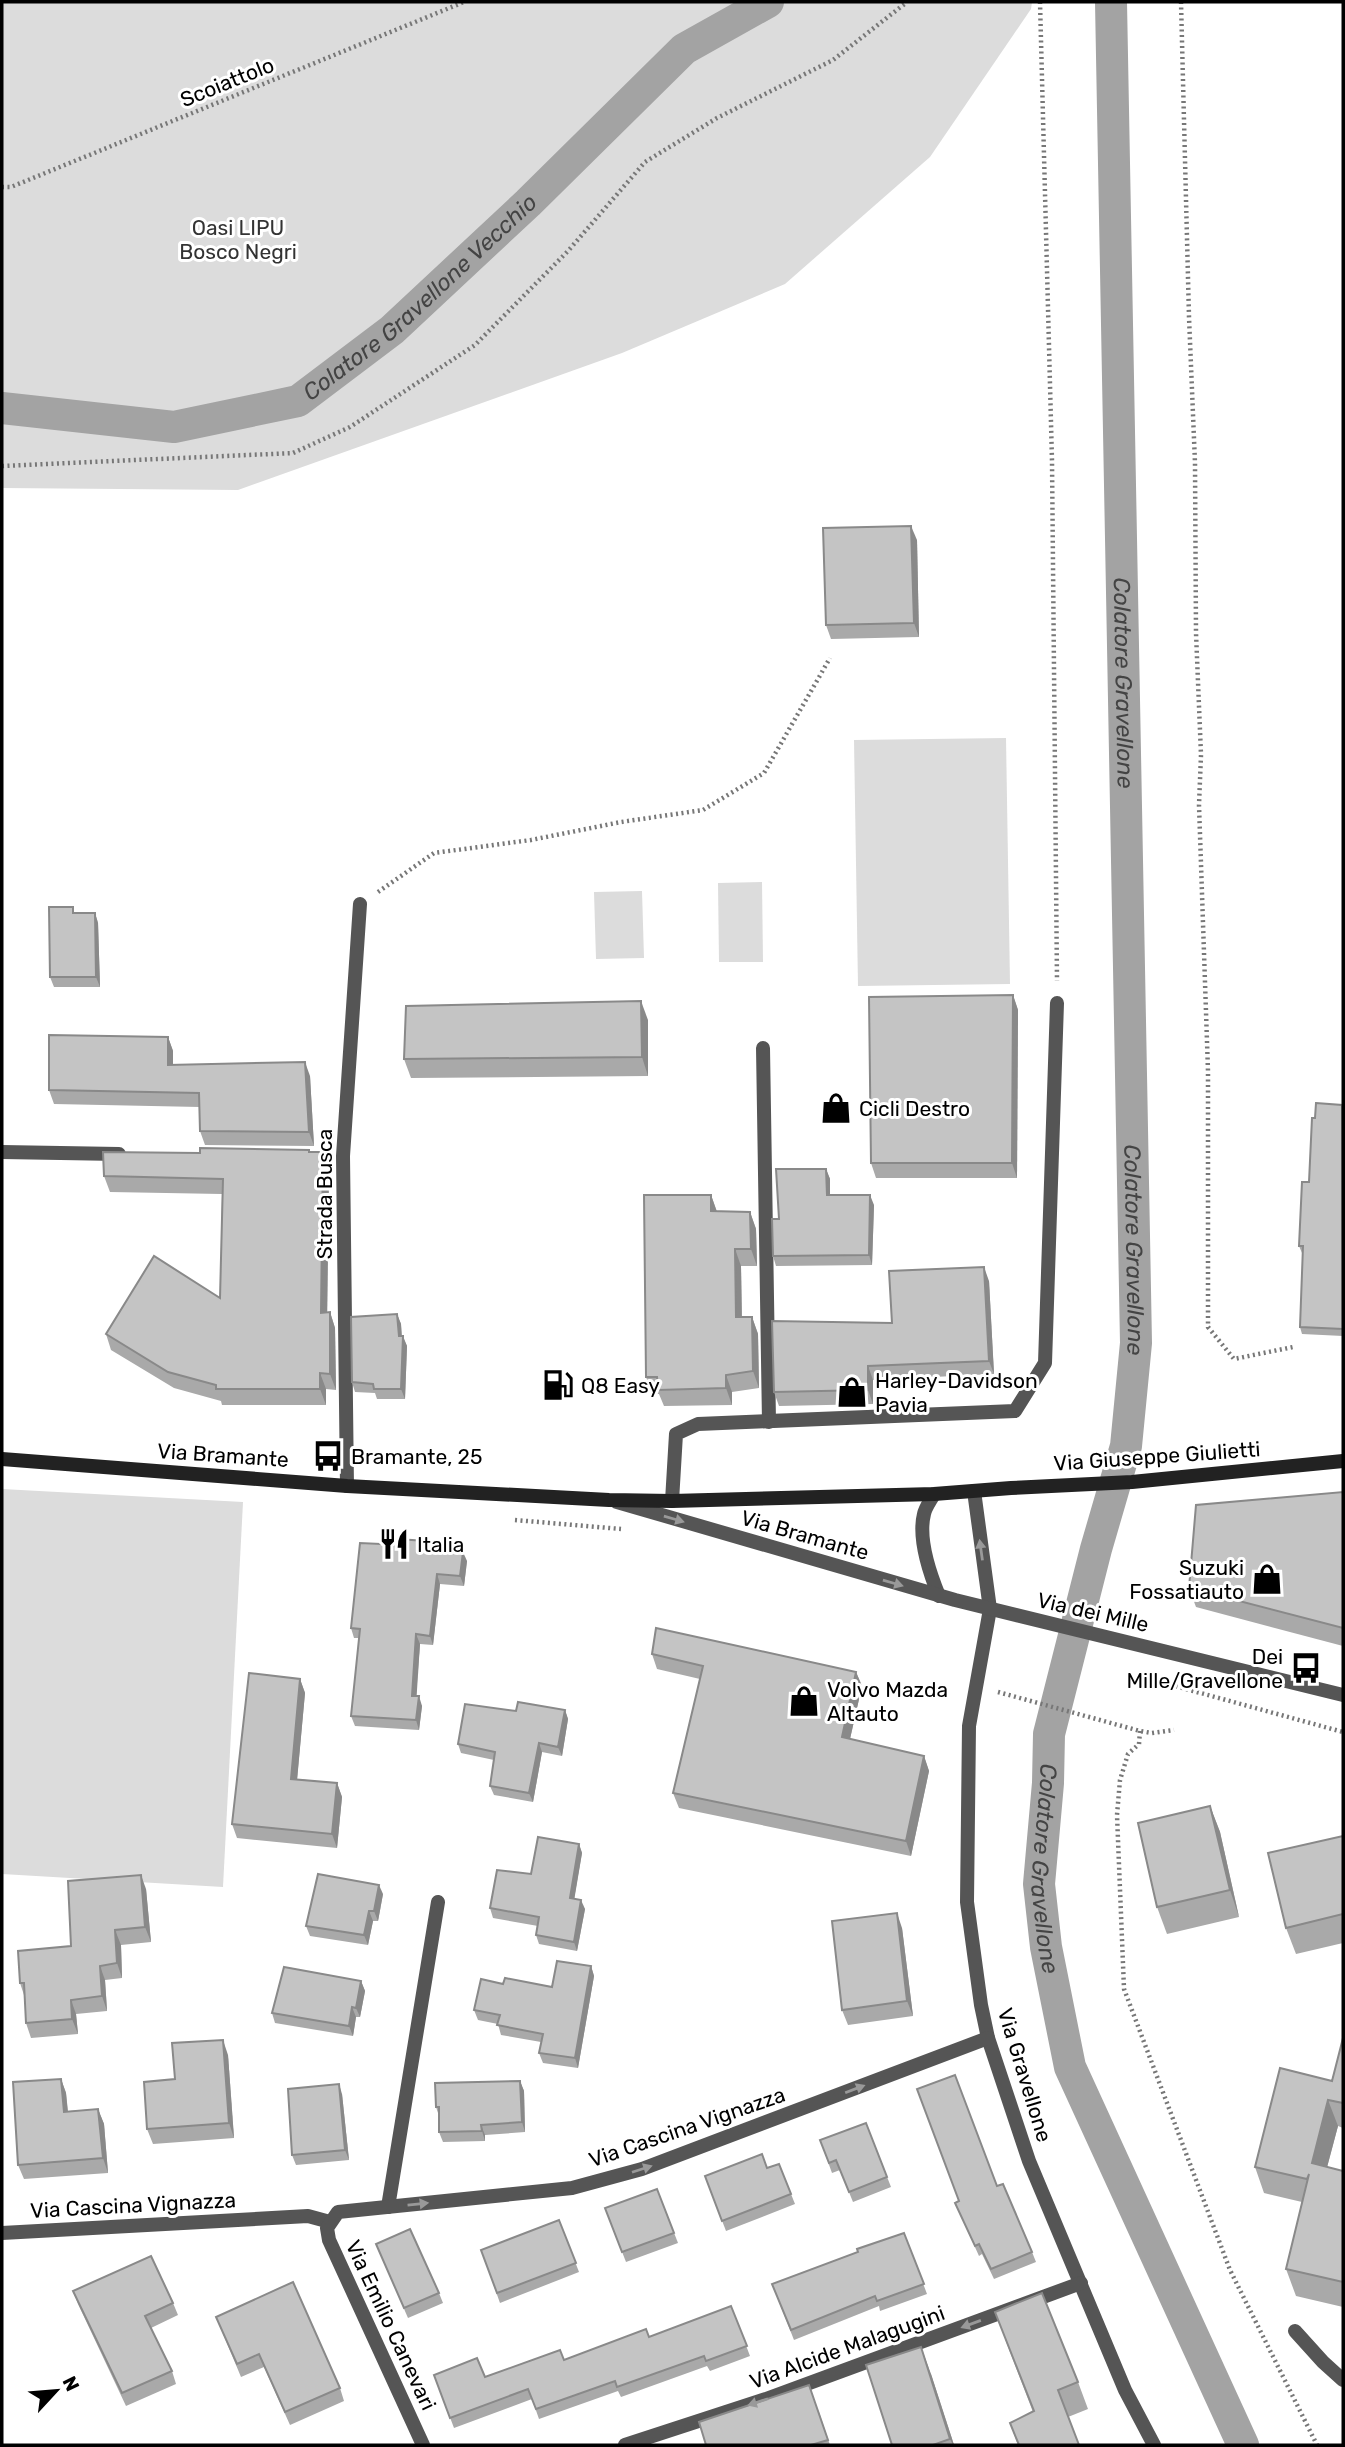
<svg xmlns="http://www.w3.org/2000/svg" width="1345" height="2447" font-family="Rubik,sans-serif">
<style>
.green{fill:#dcdcdc}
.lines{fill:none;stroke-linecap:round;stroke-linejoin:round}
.canal{stroke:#a3a3a3;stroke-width:32}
.path{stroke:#777;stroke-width:4.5;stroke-dasharray:2 3.5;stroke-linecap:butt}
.service{stroke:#555;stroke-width:14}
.minor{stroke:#555;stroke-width:14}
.tertiary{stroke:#555;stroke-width:14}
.secondary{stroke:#222;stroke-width:14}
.wall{fill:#a9a9a9}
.shaded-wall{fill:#898989}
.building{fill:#c4c4c4;stroke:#898989;stroke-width:2}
.oneway{fill:#999}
.labels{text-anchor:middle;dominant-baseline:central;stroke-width:6;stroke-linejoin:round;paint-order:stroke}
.street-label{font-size:21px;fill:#000;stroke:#fff}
.park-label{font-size:21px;fill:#333;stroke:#fff}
.poi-label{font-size:21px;fill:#000;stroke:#fff;text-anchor:start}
.water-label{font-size:23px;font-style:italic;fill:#444;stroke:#fff}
</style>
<rect width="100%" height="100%" fill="#fff"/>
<g class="green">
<polygon points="2,2 1032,2 1031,9 930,157 785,284 622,353 238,490 2,488"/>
<polygon points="1006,738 1010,984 858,986 854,740"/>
<polygon points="762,882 763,962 719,962 718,883"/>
<polygon points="642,891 644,958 596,959 594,892"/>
<polygon points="2,1489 243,1502 223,1887 2,1874"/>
</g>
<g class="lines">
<g class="canal">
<path id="s1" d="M1111,2L1136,1343L1126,1446L1096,1549L1049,1734L1048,1783L1039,1884L1046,1947L1070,2067L1243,2445"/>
<path id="s2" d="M2,408L174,427L298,401L392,330L528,203L684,49L768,2"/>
</g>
<g class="path">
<polyline points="1040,2 1052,461 1057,981"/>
<polyline points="1181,2 1189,317 1195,463 1196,633 1201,755 1199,805 1208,1071 1208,1327 1234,1359 1293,1347"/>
<polyline points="2,187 11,187 464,2"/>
<polyline points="2,466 293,453 350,427 475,345 568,251 645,162 717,118 833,60 907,2"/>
<polyline points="378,892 434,853 531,840 621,822 703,810 764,773 830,658"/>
<polyline points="515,1520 621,1529"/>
<polyline points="1150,1676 1175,1686 1343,1732"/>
<polyline points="998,1692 1140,1731 1152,1733 1174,1730"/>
<polyline points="1140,1731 1139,1744 1128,1754 1120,1780 1117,1815 1124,1989 1230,2270 1317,2445"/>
</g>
<polyline class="service" points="1295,2331 1323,2362 1343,2380"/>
<g class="minor">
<polyline points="763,1048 769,1422"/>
<polyline points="2,1152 119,1154"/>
<polyline points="347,1486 343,1156 360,904"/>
<polyline points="672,1501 676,1434 698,1424 1015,1411 1045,1363 1057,1003"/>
<polyline points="990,1609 969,1726 967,1902 981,2005 988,2038 1029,2161 1125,2390 1154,2445"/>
<polyline points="388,2207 438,1902"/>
<polyline points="2,2233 308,2216 330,2222"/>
<polyline points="423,2445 329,2240 327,2228 338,2212 572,2188 642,2169 988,2038"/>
<polyline points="625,2445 766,2399 1081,2283"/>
</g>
<g class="tertiary">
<polyline points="974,1491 990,1609"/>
<path d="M934,1494C931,1500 925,1508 924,1514C918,1538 930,1574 939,1596"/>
<polyline points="617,1502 955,1600 1343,1695"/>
</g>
<polyline class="secondary" points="2,1459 347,1486 609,1500 672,1501 934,1494 1011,1488 1132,1482 1343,1461"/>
</g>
<g class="wall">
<polygon points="917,540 919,637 831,639 826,625"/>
<polygon points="75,913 95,913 98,923 100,987 54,987 50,977"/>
<polygon points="1013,995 1018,1010 1017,1178 876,1178 871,1163"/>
<polygon points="648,1020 648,1076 411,1078 404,1059"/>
<polygon points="168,1037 173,1051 173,1065 310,1076 314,1146 205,1145 200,1131 200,1107 54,1104 49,1090"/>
<polygon points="1343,1107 1343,1336 1302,1334 1300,1327 1303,1253 1302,1253 1299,1246 1309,1182 1315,1118"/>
<polygon points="309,1150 310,1152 323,1152 329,1168 327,1313 330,1312 335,1328 336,1390 326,1389 326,1405 222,1405 221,1401 174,1388 111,1350 106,1334 220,1298 222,1194 110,1192 104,1176 200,1153"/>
<polygon points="826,1169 830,1179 830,1195 874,1205 872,1265 776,1266 773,1256 779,1219"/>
<polygon points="711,1195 717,1212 750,1212 756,1229 757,1266 741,1266 742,1317 752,1317 758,1334 759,1388 732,1392 732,1405 664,1406 659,1394 652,1394 646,1377"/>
<polygon points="989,1281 994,1374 873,1380 873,1404 779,1406 774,1392 892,1323"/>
<polygon points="397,1314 401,1324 402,1336 407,1346 405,1399 377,1399 375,1393 355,1392 352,1382"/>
<polygon points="1343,1492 1343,1646 1196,1607 1189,1588"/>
<polygon points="444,1549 467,1561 464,1586 440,1584 433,1645 420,1644 416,1696 422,1706 419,1730 355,1726 351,1716 359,1638 354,1638 351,1628"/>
<polygon points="652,1654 856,1672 862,1686 850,1739 924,1756 929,1771 911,1856 679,1808 673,1793 700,1679 657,1669"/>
<polygon points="300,1679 305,1693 297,1779 337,1783 342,1797 337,1848 237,1838 232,1824"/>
<polygon points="565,1710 568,1719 562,1756 542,1752 533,1802 494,1795 490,1786 494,1760 461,1753 458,1744 516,1711"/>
<polygon points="1210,1806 1220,1832 1239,1917 1167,1934 1157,1907"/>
<polygon points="1343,1836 1343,1943 1296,1954 1286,1928"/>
<polygon points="579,1844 582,1853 574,1899 585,1909 577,1951 539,1944 536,1935 538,1926 493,1918 490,1908 531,1874"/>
<polygon points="146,1889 151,1942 121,1945 122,1978 105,1980 107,2011 76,2014 78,2034 31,2038 26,2023 25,1998 20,1983"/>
<polygon points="383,1894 378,1921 373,1921 368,1945 310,1936 306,1926"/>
<polygon points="902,1928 913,2016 848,2025 842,2010"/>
<polygon points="591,1966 594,1976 578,2068 543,2063 539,2053 541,2042 501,2035 498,2024 478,2020 474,2010 503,1984 552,1987"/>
<polygon points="361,1981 365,1991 360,2017 356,2017 353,2036 275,2023 272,2013"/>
<polygon points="1343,2038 1343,2128 1338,2126 1327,2167 1343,2171 1343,2307 1296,2296 1286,2269 1302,2202 1264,2193 1255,2167 1332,2081"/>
<polygon points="228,2055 234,2138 153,2144 147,2129"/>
<polygon points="61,2079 66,2093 68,2111 98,2109 104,2124 108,2173 24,2179 18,2165"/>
<polygon points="520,2081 524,2091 525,2132 485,2135 485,2141 443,2142 439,2132 439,2116 436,2107"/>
<polygon points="342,2094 349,2160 296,2165 292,2155"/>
<polygon points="866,2123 891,2187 853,2202 840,2170 832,2173 820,2140"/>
<polygon points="767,2168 791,2194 795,2204 726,2231 705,2176"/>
<polygon points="997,2186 1032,2252 1036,2262 994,2279 982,2254 979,2256 955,2203"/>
<polygon points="657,2189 678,2243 626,2262 605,2208"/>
<polygon points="559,2220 579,2272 500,2303 481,2250"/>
<polygon points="904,2233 927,2294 880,2311 879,2306 794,2340 772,2284 858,2252"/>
<polygon points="376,2244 439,2293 443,2303 408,2318"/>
<polygon points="73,2291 173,2303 178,2315 151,2328 172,2371 176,2384 126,2406 78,2304"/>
<polygon points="731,2306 750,2356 710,2371 707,2366 621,2397 618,2391 539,2419 532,2399 454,2428 434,2375 485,2377 564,2360 649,2337"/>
<polygon points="216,2317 340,2388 344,2401 290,2425 264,2367 241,2377"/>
<polygon points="1005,2339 1078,2382 1088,2409 1068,2417 1079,2445 1018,2445 1010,2423 1033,2412"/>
<polygon points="931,2374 954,2445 892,2445"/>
<polygon points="819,2412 830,2445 706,2445"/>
</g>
<g class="shaded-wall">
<polygon points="911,526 917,540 919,637 914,623"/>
<polygon points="95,913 98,923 100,987 96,977"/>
<polygon points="1013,995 1018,1010 1017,1178 1012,1163"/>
<polygon points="641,1001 648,1020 648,1076 642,1057"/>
<polygon points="168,1037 173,1051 173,1079 168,1065"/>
<polygon points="305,1062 310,1076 314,1146 309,1132"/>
<polygon points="323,1152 329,1168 327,1329 321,1313"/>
<polygon points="826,1169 830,1179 830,1205 827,1195"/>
<polygon points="711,1195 717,1212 711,1211"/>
<polygon points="870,1195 874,1205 872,1265 869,1255"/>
<polygon points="750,1212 756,1229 757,1266 751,1249"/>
<polygon points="735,1249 741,1266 742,1334 736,1317"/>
<polygon points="984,1267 989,1281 994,1374 989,1361"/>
<polygon points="330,1312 335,1328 336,1390 330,1374"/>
<polygon points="397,1314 401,1324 402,1346 399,1336"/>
<polygon points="752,1317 758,1334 759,1388 753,1371"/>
<polygon points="403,1336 407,1346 405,1399 401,1389"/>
<polygon points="868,1366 873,1380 873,1404 868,1390"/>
<polygon points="320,1373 326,1389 326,1405 320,1389"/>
<polygon points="726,1375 732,1392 732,1405 726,1388"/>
<polygon points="463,1552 467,1561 464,1586 460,1576"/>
<polygon points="437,1574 440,1584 433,1645 430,1636"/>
<polygon points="416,1634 420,1644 416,1705 412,1696"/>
<polygon points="856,1672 862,1686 847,1752 842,1737"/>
<polygon points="300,1679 305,1693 296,1792 291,1779"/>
<polygon points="419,1696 422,1706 419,1730 416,1720"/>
<polygon points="565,1710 568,1719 562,1756 558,1747"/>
<polygon points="539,1743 542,1752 533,1802 529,1793"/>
<polygon points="924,1756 929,1771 911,1856 906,1841"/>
<polygon points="337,1783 342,1797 337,1848 332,1834"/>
<polygon points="1210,1806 1220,1832 1239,1917 1230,1890"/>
<polygon points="579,1844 582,1853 573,1907 570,1898"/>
<polygon points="141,1875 146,1889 151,1942 145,1927"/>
<polygon points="379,1885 383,1894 378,1921 374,1911"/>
<polygon points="581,1900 585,1909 577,1951 574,1942"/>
<polygon points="369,1911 373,1921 368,1945 364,1935"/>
<polygon points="897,1913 902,1928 913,2016 907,2001"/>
<polygon points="115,1930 121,1945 122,1978 117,1963"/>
<polygon points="100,1966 105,1980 107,2011 102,1996"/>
<polygon points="591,1966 594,1976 578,2068 575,2058"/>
<polygon points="361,1981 365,1991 360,2017 356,2008"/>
<polygon points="71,2000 76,2014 78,2034 72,2019"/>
<polygon points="352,2007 356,2017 353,2036 349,2026"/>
<polygon points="223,2040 228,2055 234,2138 229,2123"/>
<polygon points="61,2079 66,2093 69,2126 64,2112"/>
<polygon points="520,2081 524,2091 525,2132 522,2122"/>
<polygon points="339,2084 342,2094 349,2160 345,2150"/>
<polygon points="1328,2100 1338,2126 1321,2190 1312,2163"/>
<polygon points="98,2109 104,2124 108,2173 103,2158"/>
<polygon points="481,2125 485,2135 485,2141 482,2131"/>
<polygon points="921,2347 931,2374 954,2445 953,2445 950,2439"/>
</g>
<g class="building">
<polygon points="911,526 914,623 826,625 823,528"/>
<polygon points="49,907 73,907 73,913 95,913 96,977 50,977"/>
<polygon points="1013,995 1012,1163 871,1163 869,997"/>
<polygon points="641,1001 642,1057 404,1059 406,1006"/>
<polygon points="49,1035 168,1037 168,1065 305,1062 309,1132 200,1131 199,1093 49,1090"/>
<polygon points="1316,1103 1342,1105 1343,1329 1300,1327 1303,1246 1299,1246 1302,1182 1309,1182 1312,1118 1315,1118"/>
<polygon points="200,1148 309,1150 309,1152 323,1152 321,1313 330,1312 330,1374 320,1373 320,1389 216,1389 216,1385 168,1372 106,1334 154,1256 220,1298 223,1179 104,1176 103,1152 200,1153"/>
<polygon points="776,1169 826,1169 827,1195 870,1195 869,1255 773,1256 772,1219 779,1219"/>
<polygon points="644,1195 711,1195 711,1211 750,1212 751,1249 735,1249 736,1317 752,1317 753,1371 726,1375 726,1388 658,1390 657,1377 646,1377"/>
<polygon points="984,1267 989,1361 868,1366 868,1390 774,1392 772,1321 892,1323 889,1271"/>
<polygon points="397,1314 399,1336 403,1336 401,1389 374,1389 373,1384 352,1382 351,1317"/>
<polygon points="1343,1492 1343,1628 1189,1588 1196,1505"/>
<polygon points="382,1538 441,1542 440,1549 463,1552 460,1576 437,1574 430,1636 416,1634 412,1696 419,1696 416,1720 351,1716 360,1629 351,1628 360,1543 381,1544"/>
<polygon points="656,1628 856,1672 842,1737 924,1756 906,1841 673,1793 703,1666 652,1654"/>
<polygon points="249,1673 300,1679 291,1779 337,1783 332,1834 232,1824"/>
<polygon points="518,1702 565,1710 558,1747 539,1743 529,1793 490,1786 495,1752 458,1744 465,1704 516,1711"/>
<polygon points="1210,1806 1230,1890 1157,1907 1138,1823"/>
<polygon points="1343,1836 1343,1914 1286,1928 1268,1853"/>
<polygon points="538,1837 579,1844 570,1898 581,1900 574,1942 536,1935 539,1917 490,1908 497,1870 531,1874"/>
<polygon points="318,1874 379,1885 374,1911 369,1911 364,1935 306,1926"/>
<polygon points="141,1875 145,1927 115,1930 117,1963 100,1966 102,1996 71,2000 72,2019 26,2023 24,1983 20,1983 18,1951 71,1946 68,1881"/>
<polygon points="897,1913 907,2001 842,2010 832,1921"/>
<polygon points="557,1961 591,1966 575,2058 539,2053 543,2034 497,2025 500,2015 474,2010 481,1979 503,1984 505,1978 552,1987"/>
<polygon points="284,1967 361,1981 356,2008 352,2007 349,2026 272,2013"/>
<polygon points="1343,2038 1343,2103 1328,2100 1312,2163 1343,2171 1343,2282 1286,2269 1309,2174 1307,2179 1255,2167 1280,2068 1332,2081"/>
<polygon points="223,2040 229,2123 147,2129 144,2082 175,2079 172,2043"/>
<polygon points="955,2075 997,2186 1003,2184 1032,2252 991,2269 979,2244 975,2246 955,2203 959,2201 917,2089"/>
<polygon points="61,2079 64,2112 98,2109 103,2158 18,2165 13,2082"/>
<polygon points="520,2081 522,2122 481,2125 482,2131 439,2132 439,2107 436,2107 435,2083"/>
<polygon points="339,2084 345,2150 292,2155 288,2089"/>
<polygon points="866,2123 887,2177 849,2192 836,2160 829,2163 820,2140"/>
<polygon points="762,2154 767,2168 779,2164 791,2194 722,2221 705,2176"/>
<polygon points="657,2189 674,2233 622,2252 605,2208"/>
<polygon points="559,2220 576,2263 497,2293 481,2250"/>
<polygon points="410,2229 439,2293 404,2308 376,2244"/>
<polygon points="904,2233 924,2284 877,2301 875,2296 791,2330 772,2284 858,2252 857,2249"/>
<polygon points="151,2256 173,2303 145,2316 172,2371 122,2393 73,2291"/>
<polygon points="293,2282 340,2388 285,2412 259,2354 237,2364 216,2317"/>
<polygon points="1042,2293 1078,2382 1058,2390 1079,2445 1019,2445 1010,2423 1034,2411 995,2312"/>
<polygon points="731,2306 747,2346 706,2361 704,2356 617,2387 615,2381 536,2409 528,2389 450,2418 434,2375 477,2358 485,2377 560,2350 564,2360 646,2329 649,2337"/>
<polygon points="921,2347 950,2439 933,2445 892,2445 866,2365"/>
<polygon points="809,2385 828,2440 811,2445 706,2445 699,2422"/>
</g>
<defs><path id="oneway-solid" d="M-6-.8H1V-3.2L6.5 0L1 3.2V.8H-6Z" transform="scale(1.75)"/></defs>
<g class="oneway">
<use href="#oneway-solid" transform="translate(674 1519) rotate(16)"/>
<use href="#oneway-solid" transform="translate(981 1550) rotate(-98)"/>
<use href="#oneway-solid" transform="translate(893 1583) rotate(16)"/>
<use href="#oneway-solid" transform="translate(855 2089) rotate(-21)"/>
<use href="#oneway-solid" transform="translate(642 2169) rotate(-18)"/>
<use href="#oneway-solid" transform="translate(418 2204) rotate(-6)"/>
<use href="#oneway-solid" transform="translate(971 2324) rotate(160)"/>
<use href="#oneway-solid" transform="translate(758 2402) rotate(162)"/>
</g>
<defs>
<symbol id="shop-bare" viewBox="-9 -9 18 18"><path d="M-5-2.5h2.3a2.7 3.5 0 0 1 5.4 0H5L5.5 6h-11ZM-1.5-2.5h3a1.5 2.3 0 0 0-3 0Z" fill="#000" stroke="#fff" stroke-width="2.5" paint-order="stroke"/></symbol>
<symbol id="fuel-bare" viewBox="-9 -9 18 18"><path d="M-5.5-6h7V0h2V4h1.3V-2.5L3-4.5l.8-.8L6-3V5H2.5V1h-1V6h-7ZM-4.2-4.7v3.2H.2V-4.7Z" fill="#000" stroke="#fff" stroke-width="2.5" paint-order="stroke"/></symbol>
<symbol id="bus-bare" viewBox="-9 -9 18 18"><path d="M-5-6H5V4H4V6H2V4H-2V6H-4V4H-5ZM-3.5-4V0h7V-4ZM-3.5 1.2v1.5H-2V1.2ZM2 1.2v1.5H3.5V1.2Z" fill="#000" stroke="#fff" stroke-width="2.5" paint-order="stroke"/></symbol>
<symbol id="restaurant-bare" viewBox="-9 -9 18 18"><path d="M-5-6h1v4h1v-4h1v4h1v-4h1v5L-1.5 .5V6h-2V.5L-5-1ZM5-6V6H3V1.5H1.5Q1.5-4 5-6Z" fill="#000" stroke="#fff" stroke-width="2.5" paint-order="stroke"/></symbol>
</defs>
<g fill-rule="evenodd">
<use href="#shop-bare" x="814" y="1086" width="44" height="44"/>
<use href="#fuel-bare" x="536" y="1363" width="44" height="44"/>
<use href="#shop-bare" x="830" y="1370" width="44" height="44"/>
<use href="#bus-bare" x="306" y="1434" width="44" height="44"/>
<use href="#restaurant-bare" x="372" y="1522" width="44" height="44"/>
<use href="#shop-bare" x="1245" y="1557" width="44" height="44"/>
<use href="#bus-bare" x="1284" y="1646" width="44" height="44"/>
<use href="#shop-bare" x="782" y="1679" width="44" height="44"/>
</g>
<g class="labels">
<g class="street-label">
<text transform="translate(227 82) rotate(-22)">Scoiattolo</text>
<text transform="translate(324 1194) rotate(-90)">Strada Busca</text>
<text transform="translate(223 1455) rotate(4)">Via Bramante</text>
<text transform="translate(1157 1456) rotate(-4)">Via Giuseppe Giulietti</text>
<text transform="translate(805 1535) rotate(16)">Via Bramante</text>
<text transform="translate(1093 1612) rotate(13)">Via dei Mille</text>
<text transform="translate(1025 2075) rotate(73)">Via Gravellone</text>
<text transform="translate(687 2127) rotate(-19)">Via Cascina Vignazza</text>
<text transform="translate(133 2205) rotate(-3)">Via Cascina Vignazza</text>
<text transform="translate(391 2325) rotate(65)">Via Emilio Canevari</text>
<text transform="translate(847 2347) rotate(-20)">Via Alcide Malagugini</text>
</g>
<g class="park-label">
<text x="238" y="227">Oasi LIPU<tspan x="238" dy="24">Bosco Negri</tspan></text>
</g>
<g class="poi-label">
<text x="859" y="1108">Cicli Destro</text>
<text x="875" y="1380">Harley-Davidson<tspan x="875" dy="24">Pavia</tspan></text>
<text x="581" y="1385">Q8 Easy</text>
<text x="351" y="1456">Bramante, 25</text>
<text x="417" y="1544">Italia</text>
<text x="1244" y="1567" text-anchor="end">Suzuki<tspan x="1244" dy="24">Fossatiauto</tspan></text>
<text x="1283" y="1656" text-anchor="end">Dei<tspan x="1283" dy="24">Mille/Gravellone</tspan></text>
<text x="827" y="1689">Volvo Mazda<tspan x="827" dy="24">Altauto</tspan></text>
</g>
<g class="water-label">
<text stroke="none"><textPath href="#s2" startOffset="460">Colatore Gravellone Vecchio</textPath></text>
<text stroke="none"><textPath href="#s1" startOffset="681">Colatore Gravellone</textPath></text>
<text stroke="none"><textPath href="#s1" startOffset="1248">Colatore Gravellone</textPath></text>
<text stroke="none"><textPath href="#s1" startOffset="1878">Colatore Gravellone</textPath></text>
</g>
</g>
<rect width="1345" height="2447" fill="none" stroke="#000000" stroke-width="7"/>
<g transform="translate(56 2391) rotate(64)" stroke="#ffffff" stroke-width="5" paint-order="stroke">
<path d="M0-5L12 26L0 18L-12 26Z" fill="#000000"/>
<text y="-10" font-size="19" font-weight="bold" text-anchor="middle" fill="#000000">N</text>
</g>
</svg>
